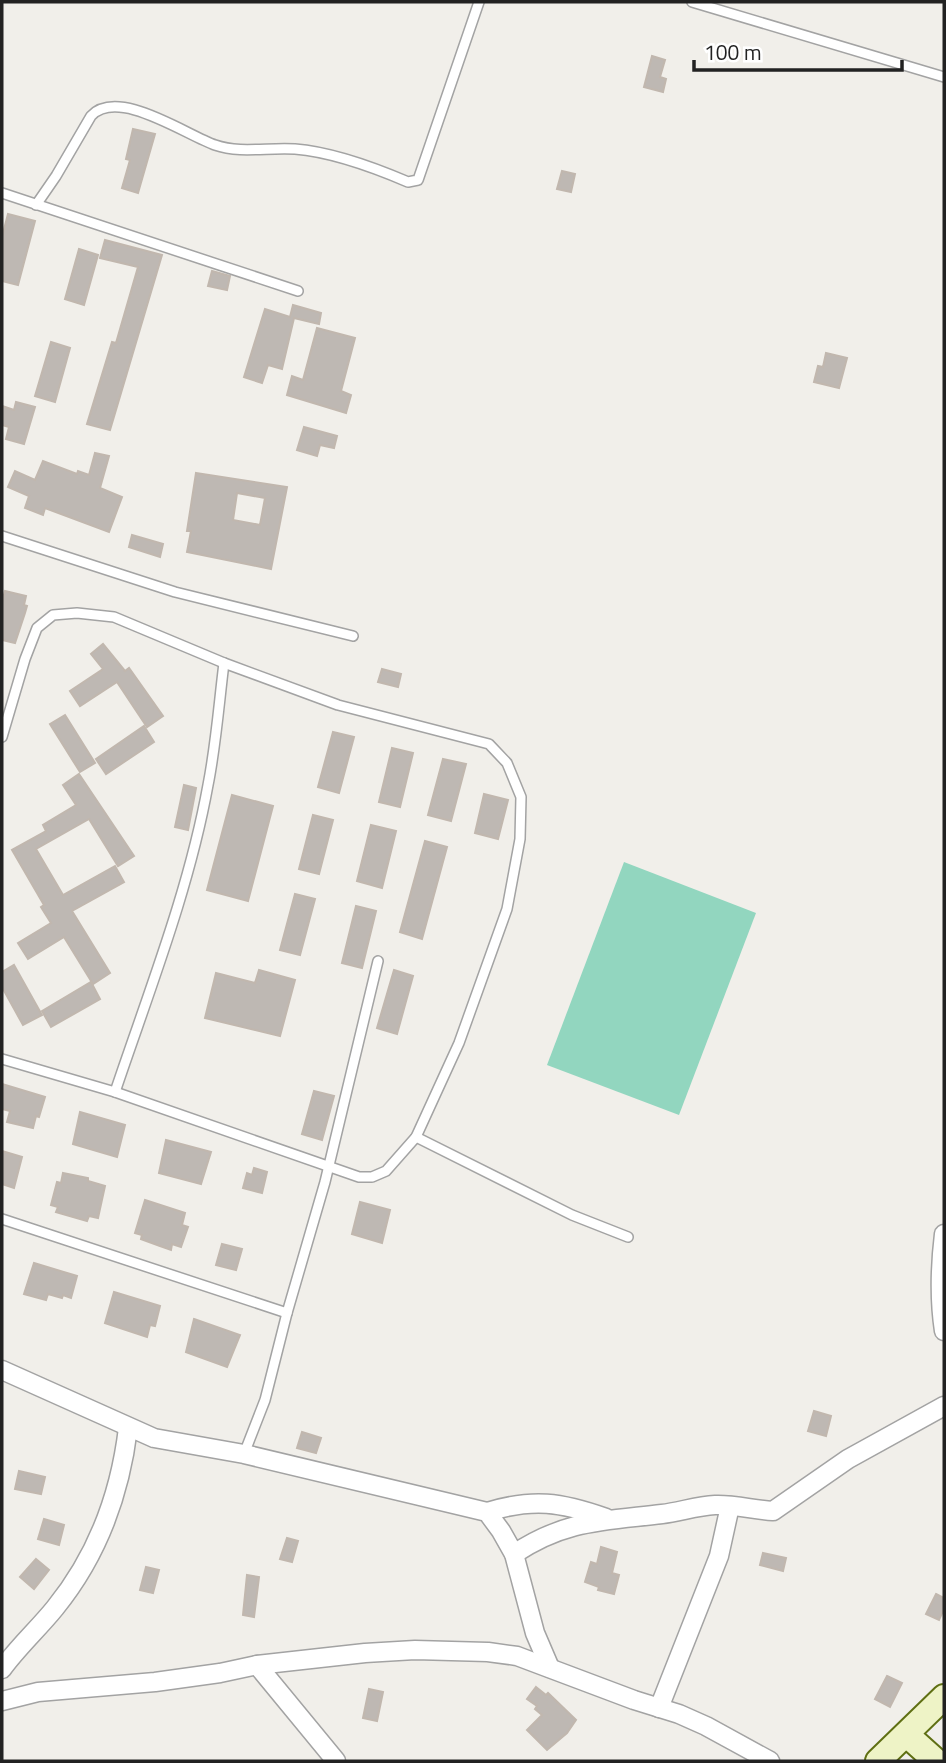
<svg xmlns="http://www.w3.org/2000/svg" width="946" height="1763" font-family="'Titillium Web',sans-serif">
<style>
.pitch{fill:#92d6bf}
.building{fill:#beb8b3;stroke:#c1b7ae;stroke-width:2;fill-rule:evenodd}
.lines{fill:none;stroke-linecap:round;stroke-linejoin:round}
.service-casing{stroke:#a3a3a3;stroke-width:12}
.minor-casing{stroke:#a3a3a3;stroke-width:21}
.secondary-casing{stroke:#5f6f13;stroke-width:28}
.service{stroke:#fff;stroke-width:9}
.minor{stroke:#fff;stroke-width:18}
.secondary{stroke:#eef3c6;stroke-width:24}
</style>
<rect width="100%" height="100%" fill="#f1efea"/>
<polygon class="pitch" points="624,862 756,913 679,1115 547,1065"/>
<g class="building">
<polygon points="652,56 665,60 660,77 666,79 663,92 644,87"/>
<polygon points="133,129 155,134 138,193 122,188 130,160 126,159"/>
<polygon points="562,171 575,174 571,192 557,189"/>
<polygon points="8,214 35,221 18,285 2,281 2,237"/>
<polygon points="105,240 162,255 110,430 87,424 112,342 116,343 138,267 100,258"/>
<polygon points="79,249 98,255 84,305 65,299"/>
<polygon points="212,271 230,276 227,290 208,286"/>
<polygon points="293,305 321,313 319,324 294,318 282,369 268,365 262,383 244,377 265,309 290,317"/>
<polygon points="317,328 355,338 341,391 351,395 346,413 287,395 292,376 303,380"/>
<polygon points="51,342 70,348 55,402 35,396"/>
<polygon points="826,353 847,358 839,388 814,382 818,366 823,367"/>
<polygon points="16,402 35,407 24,444 6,439 9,427 2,425 2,406 14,410"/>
<polygon points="304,427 337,436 334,448 320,445 317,456 297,450"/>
<polygon points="95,453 109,456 100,488 122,497 109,532 45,508 43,515 25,508 29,496 8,487 15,471 35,480 43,461 77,474 78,471 89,475"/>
<path d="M196,473L287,487L271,569L187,552L191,531H187ZM237,493L265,498L260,525L233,520Z"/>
<polygon points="132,535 163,544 160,557 129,547"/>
<polygon points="5,591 26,596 24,605 27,606 25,613 15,643 2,640 2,602"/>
<polygon points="103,644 125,671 129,668 163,716 147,727 117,682 80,706 70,691 103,669 91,654"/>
<polygon points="382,669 401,674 398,687 378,682"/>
<polygon points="65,715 95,763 80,772 50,724"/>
<polygon points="144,726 154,742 106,774 96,759"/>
<polygon points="333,732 354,737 339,793 318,787"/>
<polygon points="392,748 413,753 400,807 379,802"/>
<polygon points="443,759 466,764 451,821 428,815"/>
<polygon points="79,774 134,856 118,866 89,819 36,849 63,895 115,866 124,882 72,911 110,973 93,984 64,937 28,959 18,943 51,923 41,907 44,905 12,850 46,831 43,825 76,805 63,785"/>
<polygon points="184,785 196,788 188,830 175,827"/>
<polygon points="484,794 508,800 498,839 475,833"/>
<polygon points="232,795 273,806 248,901 207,890"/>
<polygon points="313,815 333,820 319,874 299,869"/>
<polygon points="371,825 396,831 382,888 357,881"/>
<polygon points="425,841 447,847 422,939 400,932"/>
<polygon points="295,894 315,899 300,955 280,950"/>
<polygon points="356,906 376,911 362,968 342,963"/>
<polygon points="14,965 42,1015 23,1025 2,987 2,972"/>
<polygon points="259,970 295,980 280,1036 205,1018 216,973 255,983"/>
<polygon points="394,970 413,976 397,1034 377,1028"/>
<polygon points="91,982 100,999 51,1027 42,1011"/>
<polygon points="2,1084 45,1097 39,1117 36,1116 33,1128 7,1122 10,1111 2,1109"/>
<polygon points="314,1091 334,1096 322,1140 302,1134"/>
<polygon points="80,1112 125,1125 117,1157 73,1144"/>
<polygon points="166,1140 211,1152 201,1184 159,1173"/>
<polygon points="2,1151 22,1157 14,1188 2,1184"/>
<polygon points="254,1168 267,1172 262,1193 243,1188 247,1173 252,1175"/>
<polygon points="63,1173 88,1178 88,1181 105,1186 98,1218 89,1216 87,1221 56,1212 58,1207 51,1205 57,1182 61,1183"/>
<polygon points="145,1200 185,1213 182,1225 188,1227 181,1247 172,1244 171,1250 160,1246 141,1239 142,1235 135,1233"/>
<polygon points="360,1202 390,1210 382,1243 352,1234"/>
<polygon points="222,1244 242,1249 236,1270 216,1265"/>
<polygon points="34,1263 77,1276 71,1298 63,1295 62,1298 48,1294 46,1300 24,1294"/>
<polygon points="114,1292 160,1306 155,1326 150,1325 147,1337 105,1323"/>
<polygon points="194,1319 240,1335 227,1367 186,1352"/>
<polygon points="814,1411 831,1416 826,1436 808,1431"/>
<polygon points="302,1432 321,1438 316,1453 297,1448"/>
<polygon points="19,1471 45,1477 41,1494 15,1489"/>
<polygon points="44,1519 64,1525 59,1545 38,1539"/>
<polygon points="287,1538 298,1541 292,1562 280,1559"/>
<polygon points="601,1547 617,1552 612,1573 619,1575 614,1594 598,1590 599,1587 585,1582 591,1562 597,1564"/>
<polygon points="763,1553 786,1558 783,1571 760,1565"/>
<polygon points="36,1559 49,1570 34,1589 20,1577"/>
<polygon points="146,1567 159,1570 153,1593 140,1590"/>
<polygon points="247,1575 259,1577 254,1617 243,1615"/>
<polygon points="936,1594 944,1598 944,1609 939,1620 926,1614"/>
<polygon points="887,1676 902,1683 890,1707 875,1699"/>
<polygon points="536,1687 546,1695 548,1693 576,1720 567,1733 547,1750 527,1730 542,1715 535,1709 537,1706 527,1699"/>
<polygon points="369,1689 383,1692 377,1721 363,1718"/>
</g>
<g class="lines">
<defs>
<g id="service">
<polyline points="692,2 944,77"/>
<polyline points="2,193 298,291"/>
<path d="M36,205L56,176L91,116C118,87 186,135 215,145C241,154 268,147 295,149C333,152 373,167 408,182L418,180L479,2"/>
<polyline points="2,536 175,592 353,636"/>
<polyline points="2,737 25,659 37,628 53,615 77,613 114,617 224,663 338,705 489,744 507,763 521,797 520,839 507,909 459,1043 416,1137 386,1171 372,1177 359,1177 115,1092 2,1059"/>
<path d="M115,1092C149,991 189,890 208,785C216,745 219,703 224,663"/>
<polyline points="416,1137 572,1215 628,1237"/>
<polyline points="2,1219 287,1313"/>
<polyline points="244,1454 265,1400 287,1313 325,1182 378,961"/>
</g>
<g id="minor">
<path d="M944,1234C940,1267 939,1298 944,1331"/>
<polyline points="2,1370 154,1438 244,1454 487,1512 501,1531 514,1554 535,1633 550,1668"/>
<path d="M487,1512C533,1498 561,1502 606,1518"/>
<path d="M514,1554C565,1520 603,1521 662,1514C679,1512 697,1506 715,1505C734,1504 754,1510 773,1511L848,1459L944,1406"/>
<polyline points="257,1665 336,1761"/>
<path d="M2,1669C18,1647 38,1629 55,1608C98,1555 120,1495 128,1428"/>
<polyline points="2,1701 38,1692 155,1682 220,1673 257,1665 365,1653 415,1650 488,1652 517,1656 634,1700 679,1714 706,1726 770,1761"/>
<polyline points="659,1708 719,1556 730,1506"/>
</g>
<g id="secondary">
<polyline points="907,1735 936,1761"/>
<polyline points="878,1761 944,1697"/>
</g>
</defs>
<use href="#service" class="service-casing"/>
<use href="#minor" class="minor-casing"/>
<use href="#secondary" class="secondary-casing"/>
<use href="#service" class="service"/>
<use href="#minor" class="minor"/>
<use href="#secondary" class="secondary"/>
</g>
<rect width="946" height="1763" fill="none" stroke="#222222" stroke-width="7"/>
<path d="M694 60v10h208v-10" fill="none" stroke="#222222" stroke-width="3.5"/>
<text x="704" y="60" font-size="21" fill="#222222" stroke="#ffffff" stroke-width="5" paint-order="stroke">100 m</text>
</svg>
